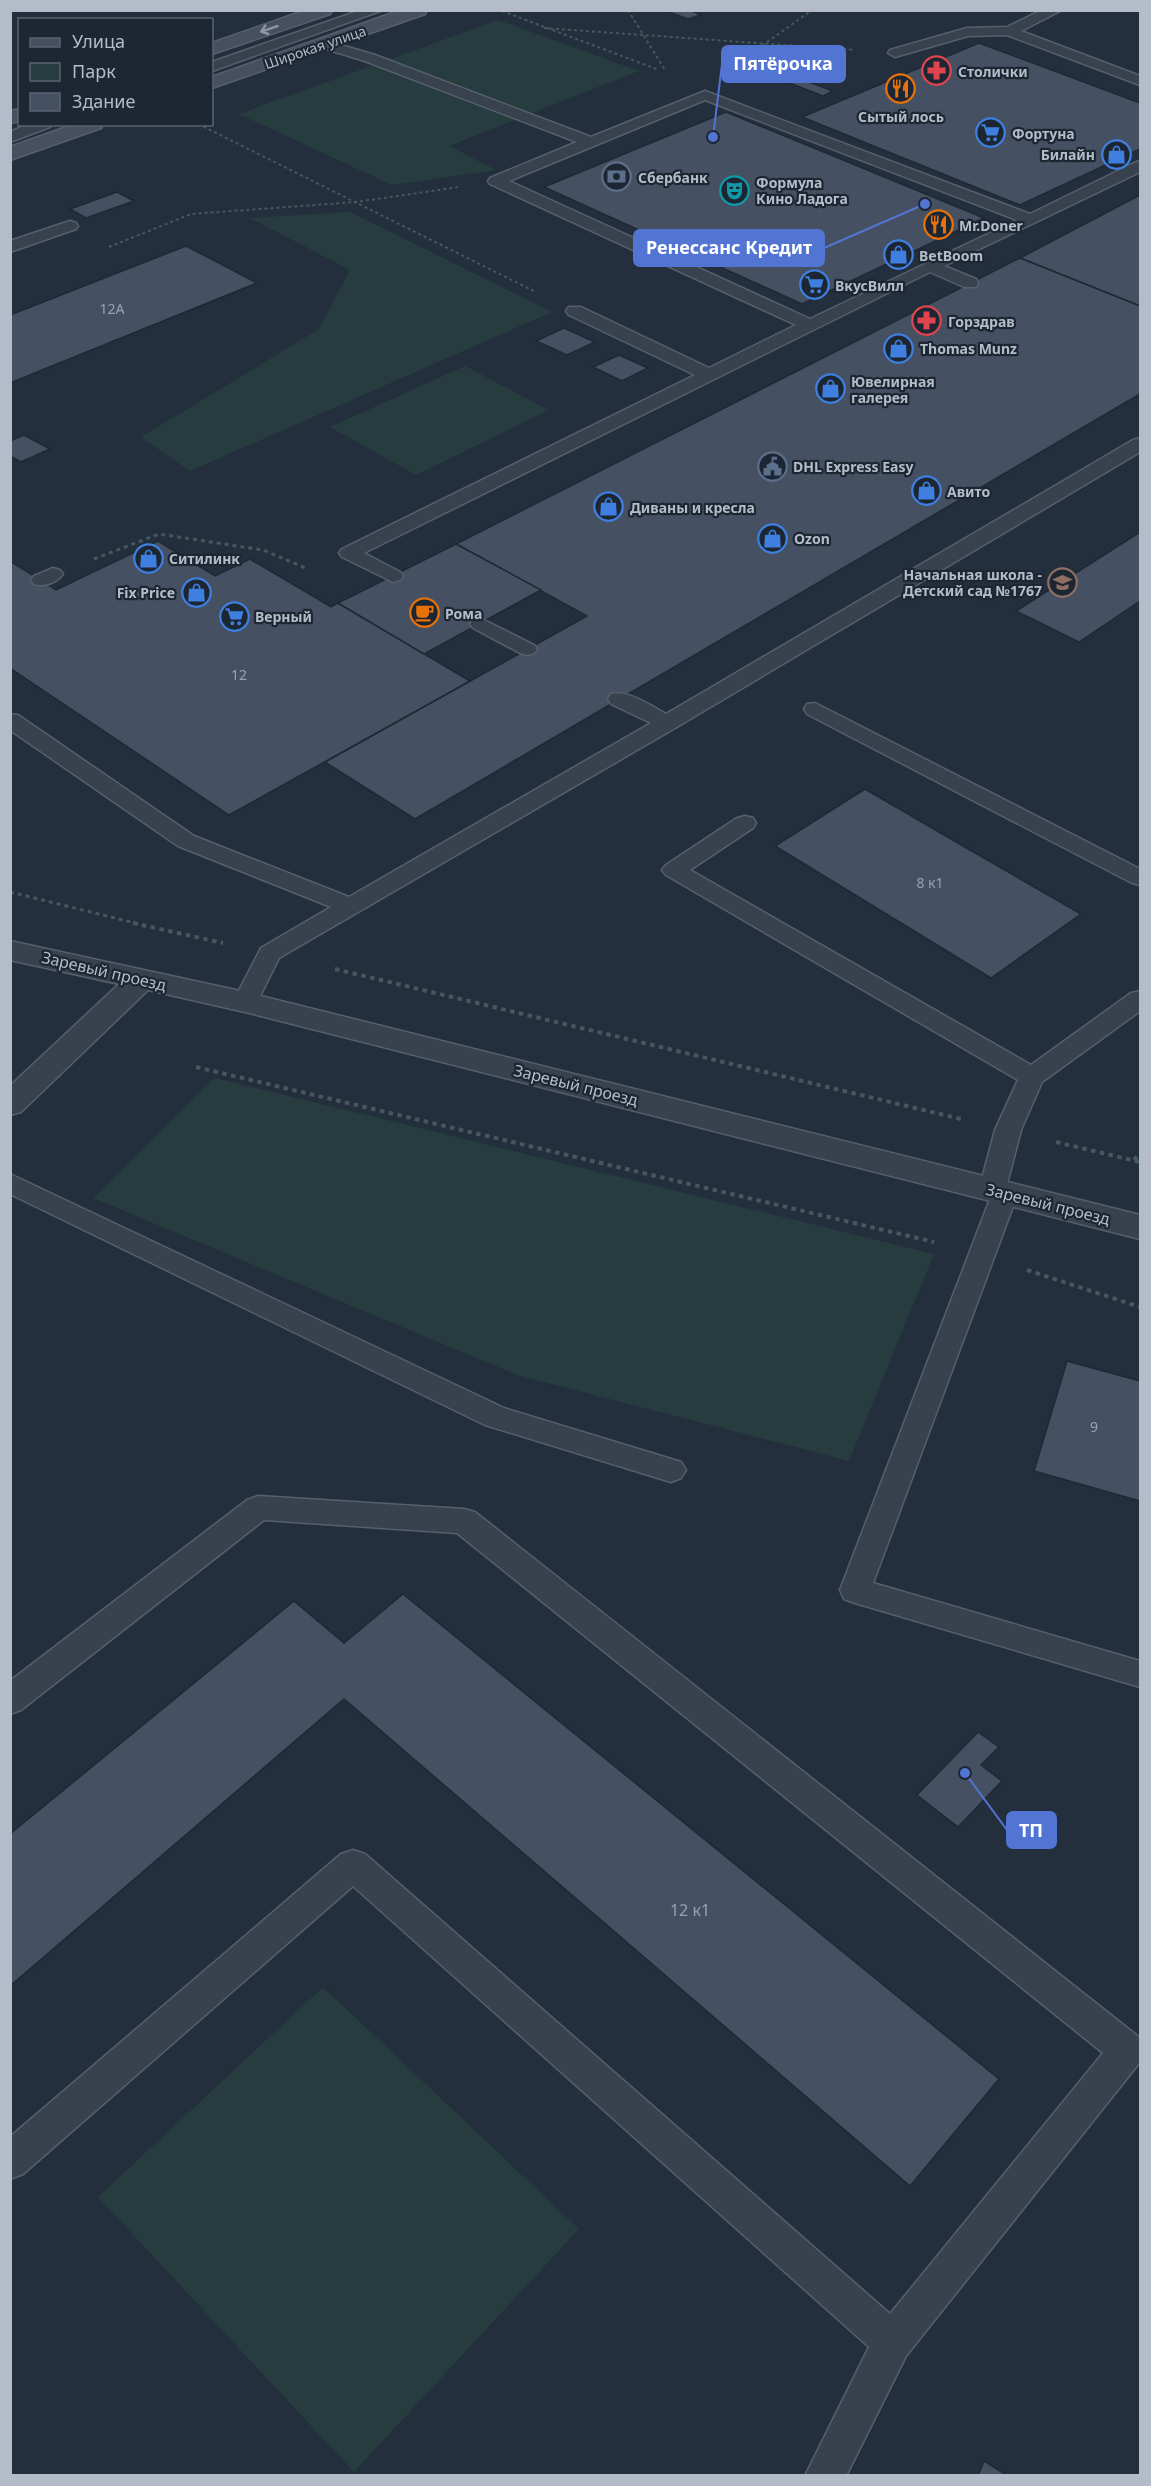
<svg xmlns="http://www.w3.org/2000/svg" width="1151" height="2486" font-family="'Noto Sans',sans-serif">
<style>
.green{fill:#263c3f}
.building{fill:#455162;stroke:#1f2835;stroke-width:1.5}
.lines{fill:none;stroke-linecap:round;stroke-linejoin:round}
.service-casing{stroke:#565f6c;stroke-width:3}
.minor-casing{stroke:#565f6c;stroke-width:3}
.secondary-casing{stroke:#565f6c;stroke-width:3}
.path-far2{stroke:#44595c;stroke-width:2;stroke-dasharray:3 3;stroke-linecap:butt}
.path-far1{stroke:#44595c;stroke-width:3;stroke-dasharray:4 4;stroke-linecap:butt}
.path{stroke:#44595c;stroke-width:4;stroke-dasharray:4.5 4.5;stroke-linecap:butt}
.service{fill:#38414e;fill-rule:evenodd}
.minor{fill:#38414e;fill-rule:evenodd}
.secondary{fill:#465061;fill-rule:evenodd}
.oneway{stroke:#8e96a5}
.labels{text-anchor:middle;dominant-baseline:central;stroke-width:4.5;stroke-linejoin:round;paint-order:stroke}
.far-street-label{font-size:14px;fill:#b4bcc9;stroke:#1d2633}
.far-poi-label{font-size:14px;font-weight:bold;fill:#b4bcc9;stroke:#1d2633;text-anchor:start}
.number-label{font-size:14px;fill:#98a1af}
.street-label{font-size:16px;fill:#b4bcc9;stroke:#1d2633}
.near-number-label{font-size:16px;fill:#98a1af}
.leader{fill:none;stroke:#5274d3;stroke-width:2}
.callout-dot{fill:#5274d3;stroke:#1d2633;stroke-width:2}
.callout{fill:#5274d3;stroke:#5274d3;stroke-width:2}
.callout-label{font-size:18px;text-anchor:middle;font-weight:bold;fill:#fff}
</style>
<rect width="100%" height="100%" fill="#242f3e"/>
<g class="green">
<polygon points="498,20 639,71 449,146 496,170 392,185 239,114"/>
<polygon points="350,212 552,312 190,471 141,437 319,329 350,270 250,218"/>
<polygon points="465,366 549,410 416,475 330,427"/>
<polygon points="215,1078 934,1254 849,1461 517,1375 93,1198"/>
<polygon points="323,1987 579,2229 354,2472 98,2197"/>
</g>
<g class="building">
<polygon points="690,10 701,15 688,19 666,11"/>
<polygon points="979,43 1140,103 1140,149 1020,205 802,117"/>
<polygon points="760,64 833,91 823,96 751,68"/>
<polygon points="726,112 984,218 802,304 544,187"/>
<polygon points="117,192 134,201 86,218 70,209"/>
<polygon points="1140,195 1140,306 1020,258"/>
<polygon points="186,246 257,283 10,383 10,315"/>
<polygon points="1020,258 1140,306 1140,394 415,819 325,762 587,616 456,544"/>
<polygon points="564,328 595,342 567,355 536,341"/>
<polygon points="619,355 648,368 622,381 593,367"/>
<polygon points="24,435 50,449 21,462 10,456 10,441"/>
<polygon points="1140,532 1140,601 1079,642 1016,611"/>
<polygon points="158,541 215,576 250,559 331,607 338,603 470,681 229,815 10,668 10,561 56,590"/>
<polygon points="456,544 541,590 424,654 338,603"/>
<polygon points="865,789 970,850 1081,914 991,978 775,846"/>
<polygon points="1067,1361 1140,1381 1140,1501 1034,1471"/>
<polygon points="403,1594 999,2079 910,2186 344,1699 10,1986 10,1834 294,1601 344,1643"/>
<polygon points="978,1732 999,1747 981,1765 1002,1781 958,1827 917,1795"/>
<polygon points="984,2461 1008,2476 978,2476"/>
</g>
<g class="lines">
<defs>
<g id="service">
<polygon points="361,10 383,10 212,71 212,62"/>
<polygon points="1042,10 1062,10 1021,31 1140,76 1140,85 1007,35 968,36 895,57 888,53 890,50 967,28 1007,27"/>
<path d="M324,40L375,55L591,137L705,91L1030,214L1134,163L1140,161V172L944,266L976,279L978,283L976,287H964L930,272L364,553L400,572L403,576L400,580L393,582L342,557L339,553L342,549L695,375L569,315L566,311L569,307H581L709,368L796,325L490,184L488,181L490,178L577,142L365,61L319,47L317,44L319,41ZM705,100L1017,220L810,319L509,181Z"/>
<polygon points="29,124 52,124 50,127 10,142 10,132"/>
<polygon points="70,221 76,223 78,226 76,229 10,252 10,241"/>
<path d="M1140,438V452L675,728L279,958L254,1008L245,1010L236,1008L233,1002L261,948L331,907L178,846L10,730V714L18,715L194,836L349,897L651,723L611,704L608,699L611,694C629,690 651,706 666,714L1133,440Z"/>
<path d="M53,568L60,570L63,574C57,583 44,587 34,584L31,580L34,576Z"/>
<polygon points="480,618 534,645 537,649 534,653 527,655 520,653 473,628 470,624 473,620"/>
<polygon points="815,703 1140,869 1140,885 1132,883 807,714 804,709 807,704"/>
<polygon points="745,816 753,818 756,823 753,828 690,870 1031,1065 1131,993 1140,991 1140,1011 1042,1082 1021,1130 1007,1184 1014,1186 1018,1193 873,1583 1140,1661 1140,1687 855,1603 844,1599 840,1590 990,1199 983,1197 979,1190 995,1130 1018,1080 666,875 662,870 666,865 737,818"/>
<polygon points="10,1174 504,1408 681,1462 686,1470 681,1478 671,1482 485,1425 10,1194"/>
<polygon points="258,1496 464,1509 475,1512 1140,2038 1140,2062 906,2356 846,2476 805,2476 869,2347 353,1886 23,2174 10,2179 10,2137 341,1854 353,1850 365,1854 890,2314 1103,2053 457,1533 264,1520 21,1710 10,1714 10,1681 247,1500"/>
</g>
<polygon id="minor" points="10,941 245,992 1140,1215 1140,1239 245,1012 148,990 21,1112 10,1115 10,1086 119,984 10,960"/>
<g id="secondary">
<polygon points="306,10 332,10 330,14 212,54 212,43"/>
<polygon points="401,10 427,10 425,14 212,88 212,77"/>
<polygon points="20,109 20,121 10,123 10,111"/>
<polygon points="75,124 103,124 101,128 10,160 10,147"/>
</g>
</defs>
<use href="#service" class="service-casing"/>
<use href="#minor" class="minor-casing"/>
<use href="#secondary" class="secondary-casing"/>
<g class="path-far2">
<polyline points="628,10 665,70"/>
<polyline points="502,11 659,70"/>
<polyline points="544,28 855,50"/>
<polyline points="730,62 763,45 812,10"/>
<polyline points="198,124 536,292"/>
<polyline points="109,247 191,214 356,202 459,187"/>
</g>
<g class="path-far1">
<polyline points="94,559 159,534 263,550 308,569"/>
<polyline points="10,892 139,924"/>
</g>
<g class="path">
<polyline points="133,923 223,943"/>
<polyline points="335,969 961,1119"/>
<polyline points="196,1067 934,1242"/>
<polyline points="1056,1142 1140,1162"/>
<polyline points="1134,1160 1140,1153"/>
<polyline points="1027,1270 1140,1307"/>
</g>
<use href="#service" class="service"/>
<use href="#minor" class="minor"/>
<use href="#secondary" class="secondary"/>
</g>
<defs><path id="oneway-shaft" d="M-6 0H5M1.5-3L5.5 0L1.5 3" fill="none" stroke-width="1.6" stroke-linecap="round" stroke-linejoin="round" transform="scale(1.5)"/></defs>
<use class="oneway" href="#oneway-shaft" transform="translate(269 29) rotate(161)"/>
<defs>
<symbol id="pharmacy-ring" viewBox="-11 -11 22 22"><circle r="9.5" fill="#1d2633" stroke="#e0444e" stroke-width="1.5"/><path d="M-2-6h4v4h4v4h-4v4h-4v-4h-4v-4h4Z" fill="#e0444e"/></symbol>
<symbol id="restaurant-ring" viewBox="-11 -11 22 22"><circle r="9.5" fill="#1d2633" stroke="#e8710a" stroke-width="1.5"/><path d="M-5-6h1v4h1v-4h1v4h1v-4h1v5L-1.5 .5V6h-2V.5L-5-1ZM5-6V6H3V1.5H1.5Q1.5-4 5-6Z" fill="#e8710a"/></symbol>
<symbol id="supermarket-ring" viewBox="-11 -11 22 22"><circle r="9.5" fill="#1d2633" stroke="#3f7fe0" stroke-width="1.5"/><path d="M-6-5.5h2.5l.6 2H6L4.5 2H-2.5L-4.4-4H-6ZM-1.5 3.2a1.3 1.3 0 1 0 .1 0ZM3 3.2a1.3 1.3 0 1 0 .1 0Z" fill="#3f7fe0"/></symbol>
<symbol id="shop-ring" viewBox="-11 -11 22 22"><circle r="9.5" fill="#1d2633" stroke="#3f7fe0" stroke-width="1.5"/><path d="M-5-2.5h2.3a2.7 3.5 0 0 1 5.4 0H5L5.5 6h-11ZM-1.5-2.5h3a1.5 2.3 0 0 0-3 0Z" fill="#3f7fe0"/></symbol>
<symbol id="bank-ring" viewBox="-11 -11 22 22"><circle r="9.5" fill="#1d2633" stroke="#5c6f8a" stroke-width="1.5"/><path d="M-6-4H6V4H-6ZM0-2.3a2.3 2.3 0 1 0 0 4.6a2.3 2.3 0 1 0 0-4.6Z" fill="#5c6f8a"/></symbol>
<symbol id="theatre-ring" viewBox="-11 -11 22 22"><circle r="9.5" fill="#1d2633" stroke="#0f9aa8" stroke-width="1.5"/><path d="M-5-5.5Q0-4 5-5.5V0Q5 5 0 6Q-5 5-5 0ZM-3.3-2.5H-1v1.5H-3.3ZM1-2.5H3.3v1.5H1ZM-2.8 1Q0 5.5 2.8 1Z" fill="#0f9aa8"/></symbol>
<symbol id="civic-ring" viewBox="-11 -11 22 22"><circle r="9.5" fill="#1d2633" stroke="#5c6f8a" stroke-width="1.5"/><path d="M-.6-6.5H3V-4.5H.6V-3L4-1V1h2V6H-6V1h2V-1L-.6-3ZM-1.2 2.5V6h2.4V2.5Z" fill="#5c6f8a"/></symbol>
<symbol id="school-ring" viewBox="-11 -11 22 22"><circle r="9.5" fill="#1d2633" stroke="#8d6e63" stroke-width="1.5"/><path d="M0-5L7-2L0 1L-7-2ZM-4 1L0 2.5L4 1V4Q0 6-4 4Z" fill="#8d6e63"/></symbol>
<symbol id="cafe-ring" viewBox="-11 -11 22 22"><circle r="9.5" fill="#1d2633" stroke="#e8710a" stroke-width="1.5"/><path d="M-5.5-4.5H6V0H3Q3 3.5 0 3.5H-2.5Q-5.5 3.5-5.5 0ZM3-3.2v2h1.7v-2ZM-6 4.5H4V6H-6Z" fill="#e8710a"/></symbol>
</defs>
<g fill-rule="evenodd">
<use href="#pharmacy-ring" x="920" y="54" width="33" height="33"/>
<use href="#restaurant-ring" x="884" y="72" width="33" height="33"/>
<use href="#supermarket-ring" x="974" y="116" width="33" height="33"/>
<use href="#shop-ring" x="1100" y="138" width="33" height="33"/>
<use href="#bank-ring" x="600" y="160" width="33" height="33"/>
<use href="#theatre-ring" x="718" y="174" width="33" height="33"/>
<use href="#restaurant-ring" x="922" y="208" width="33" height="33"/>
<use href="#shop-ring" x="882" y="238" width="33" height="33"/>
<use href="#supermarket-ring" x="798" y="268" width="33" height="33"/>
<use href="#pharmacy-ring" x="910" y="304" width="33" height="33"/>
<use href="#shop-ring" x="882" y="332" width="33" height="33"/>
<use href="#shop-ring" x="814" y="372" width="33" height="33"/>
<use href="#civic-ring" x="756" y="450" width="33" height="33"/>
<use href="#shop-ring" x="910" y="474" width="33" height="33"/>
<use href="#shop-ring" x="592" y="490" width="33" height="33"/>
<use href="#shop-ring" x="756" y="522" width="33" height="33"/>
<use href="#shop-ring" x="132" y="542" width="33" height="33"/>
<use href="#school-ring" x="1046" y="566" width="33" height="33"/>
<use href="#shop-ring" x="180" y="576" width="33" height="33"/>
<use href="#cafe-ring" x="408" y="596" width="33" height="33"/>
<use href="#supermarket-ring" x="218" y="600" width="33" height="33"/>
</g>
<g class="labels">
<g class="far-street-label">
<text transform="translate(315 47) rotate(-19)">Широкая улица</text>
</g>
<g class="far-poi-label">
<text x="958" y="71">Столички</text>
<text x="901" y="116" text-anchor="middle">Сытый лось</text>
<text x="1012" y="133">Фортуна</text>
<text x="1095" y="154" text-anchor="end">Билайн</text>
<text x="638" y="177">Сбербанк</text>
<text x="756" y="182">Формула<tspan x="756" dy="16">Кино Ладога</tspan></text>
<text x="959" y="225">Mr.Doner</text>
<text x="919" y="255">BetBoom</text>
<text x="835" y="285">ВкусВилл</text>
<text x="948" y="321">Горздрав</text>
<text x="920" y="348">Thomas Munz</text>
<text x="851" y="381">Ювелирная<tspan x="851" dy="16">галерея</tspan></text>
<text x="793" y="466">DHL Express Easy</text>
<text x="947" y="491">Авито</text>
<text x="630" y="507">Диваны и кресла</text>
<text x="794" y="538">Ozon</text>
<text x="169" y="558">Ситилинк</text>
<text x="1042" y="574" text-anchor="end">Начальная школа -<tspan x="1042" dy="16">Детский сад №1767</tspan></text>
<text x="175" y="592" text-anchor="end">Fix Price</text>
<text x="445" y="613">Рома</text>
<text x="255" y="616">Верный</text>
</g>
<g class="number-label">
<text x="112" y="308">12А</text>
<text x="239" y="674">12</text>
<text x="930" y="882">8 к1</text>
<text x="1094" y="1426">9</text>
</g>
<g class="street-label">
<text transform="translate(104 971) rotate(13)">Заревый проезд</text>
<text transform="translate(576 1085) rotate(14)">Заревый проезд</text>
<text transform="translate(1048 1204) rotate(14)">Заревый проезд</text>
</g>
<g class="near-number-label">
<text x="690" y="1910">12 к1</text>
</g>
</g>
<path class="leader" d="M713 137L722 64M925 204L824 248M965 1773L1007 1830"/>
<g class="callout-dot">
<circle cx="713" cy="137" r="6"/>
<circle cx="925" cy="204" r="6"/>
<circle cx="965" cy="1773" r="6"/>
</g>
<g class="callout">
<rect x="722" y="46" width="123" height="36" rx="6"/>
<rect x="634" y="230" width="190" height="36" rx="6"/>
<rect x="1007" y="1812" width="49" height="36" rx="6"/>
</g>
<g class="callout-label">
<text x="783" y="70">Пятёрочка</text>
<text x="729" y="254">Ренессанс Кредит</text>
<text x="1031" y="1837">ТП</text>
</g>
<rect width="1151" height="2486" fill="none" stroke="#b4bcc9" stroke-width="24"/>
<rect x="18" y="18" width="195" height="108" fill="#1d2633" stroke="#59626f" stroke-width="1.5"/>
<rect x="30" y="38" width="30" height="9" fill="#465061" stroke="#59626f" stroke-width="1.5"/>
<text x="72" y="48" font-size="18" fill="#b4bcc9">Улица</text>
<rect x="30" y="63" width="30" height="18" fill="#263c3f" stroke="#59626f" stroke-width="1.5"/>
<text x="72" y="78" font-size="18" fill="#b4bcc9">Парк</text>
<rect x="30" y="93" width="30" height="18" fill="#455162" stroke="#59626f" stroke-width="1.5"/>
<text x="72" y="108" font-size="18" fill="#b4bcc9">Здание</text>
</svg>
